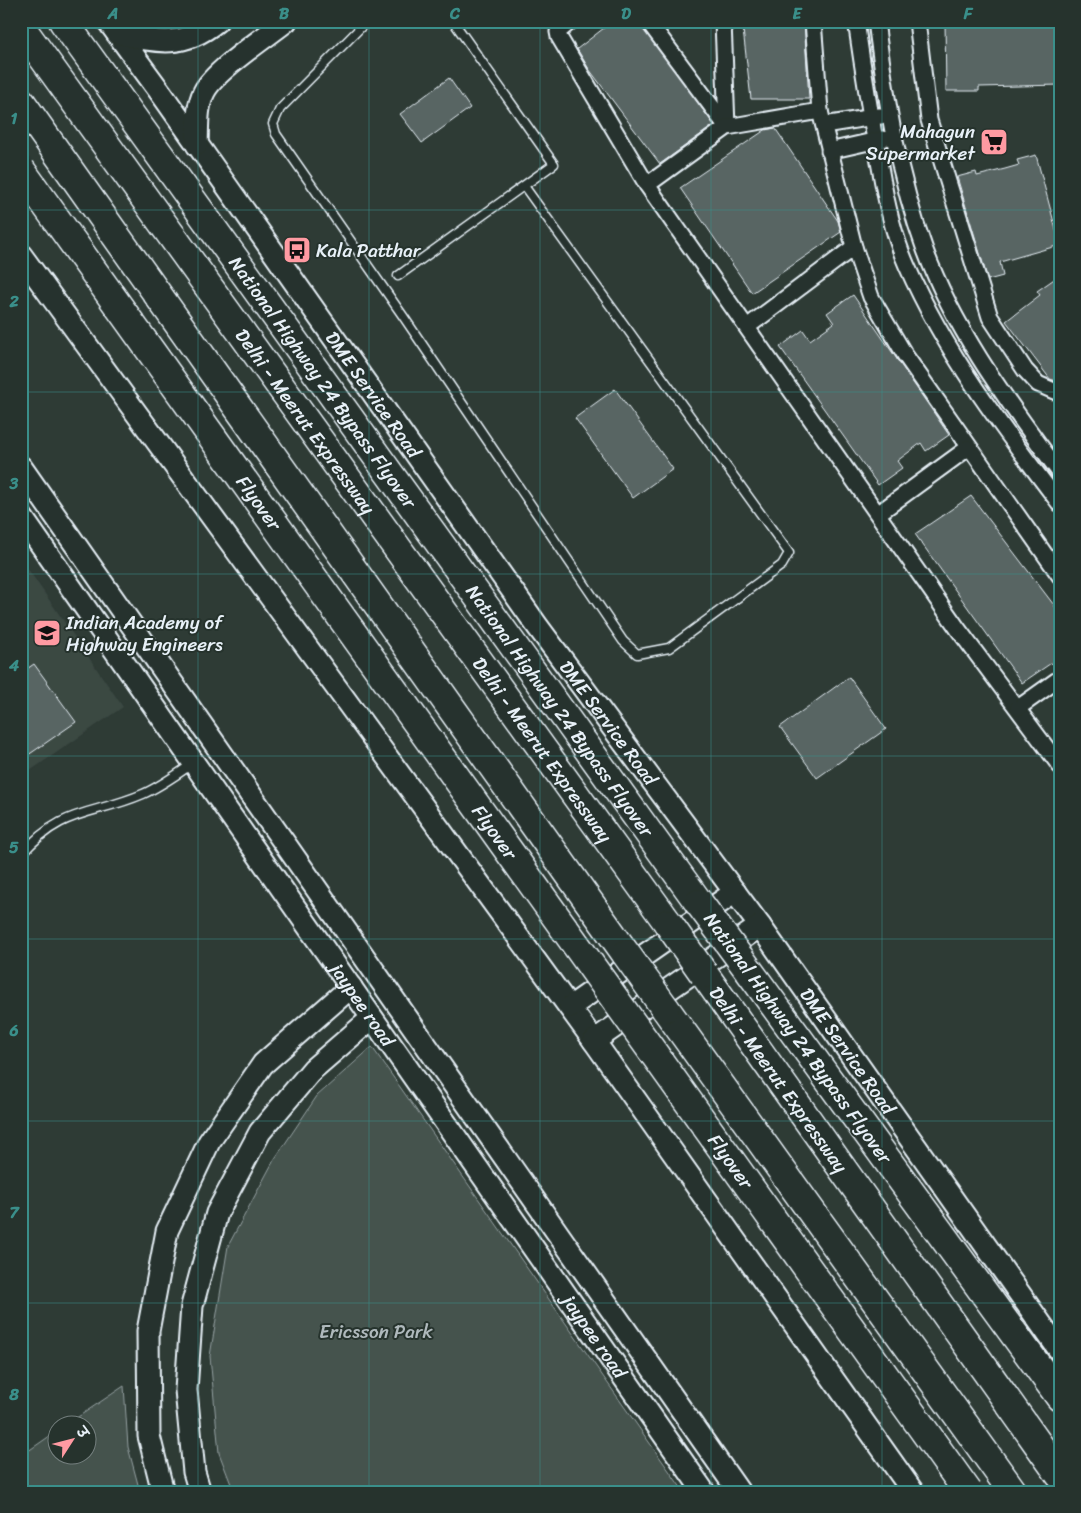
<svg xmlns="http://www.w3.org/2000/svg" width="1081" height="1513" font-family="Sriracha,'Playpen Sans Deva',sans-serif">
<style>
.built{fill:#3b4843}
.green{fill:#45524e;stroke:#96a2a3}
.building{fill:#596563;stroke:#e8f1f8}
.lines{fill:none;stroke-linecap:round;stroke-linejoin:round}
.lane-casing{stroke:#e8f1f8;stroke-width:11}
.street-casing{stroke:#e8f1f8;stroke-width:19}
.secondary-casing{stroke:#e8f1f8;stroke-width:25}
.highway-casing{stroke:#e8f1f8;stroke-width:31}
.lane{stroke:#26332d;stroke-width:8}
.street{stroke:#26332d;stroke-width:15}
.secondary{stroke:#26332d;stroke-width:21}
.highway{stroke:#26332d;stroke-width:28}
.highway-bridge-casing{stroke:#e8f1f8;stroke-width:31;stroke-linecap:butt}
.highway-bridge{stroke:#26332d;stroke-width:28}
.grid{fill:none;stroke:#3a8f8a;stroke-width:1;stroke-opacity:0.55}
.labels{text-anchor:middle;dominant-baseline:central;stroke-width:4;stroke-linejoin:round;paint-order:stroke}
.poi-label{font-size:19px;fill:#e8f1f8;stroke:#26332d;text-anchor:start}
.street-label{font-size:19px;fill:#e8f1f8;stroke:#26332d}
.park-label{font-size:19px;fill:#afb9bc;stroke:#26332d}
.neatline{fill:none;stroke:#3a8f8a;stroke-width:2}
.grid-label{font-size:16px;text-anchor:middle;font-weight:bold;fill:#3a8f8a}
</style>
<rect width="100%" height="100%" fill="#2e3b35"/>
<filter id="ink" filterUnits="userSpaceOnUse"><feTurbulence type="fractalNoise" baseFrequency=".02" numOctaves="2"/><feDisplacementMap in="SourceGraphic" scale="10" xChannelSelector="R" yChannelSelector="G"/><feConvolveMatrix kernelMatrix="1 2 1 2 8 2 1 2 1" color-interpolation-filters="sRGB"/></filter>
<g filter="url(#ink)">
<polygon class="built" points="21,559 123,707 21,777"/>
<g class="green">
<polygon points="372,1047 684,1492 234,1492 219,1453 210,1356 228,1246 274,1160 317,1096"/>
<polygon points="124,1386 128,1447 140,1492 21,1492 21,1456 57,1431 58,1456 88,1456 88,1426 66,1425"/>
</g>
<g class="building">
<polygon points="613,21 639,21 714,125 660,164 589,69 577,49"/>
<polygon points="742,21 804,21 809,99 751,99"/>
<polygon points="945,21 1060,21 1060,85 979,87 979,91 946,91"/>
<polygon points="449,78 470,108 422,143 400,114"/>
<polygon points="775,128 838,221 841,232 752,293 680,188 765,130"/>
<polygon points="1036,155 1060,245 1000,262 1003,276 988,280 957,177 976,172 977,176 1005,169 1019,165 1017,160"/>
<polygon points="1060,275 1060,382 1050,379 1006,321 1040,295 1037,291"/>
<polygon points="853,295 949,435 926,451 921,443 897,461 902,468 878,485 780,347 803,330 810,340 834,323 827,313"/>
<polygon points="615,389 673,469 633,498 575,418"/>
<polygon points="971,496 1060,613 1060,657 1022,683 915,534"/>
<polygon points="34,664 76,722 21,760 21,673"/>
<polygon points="849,677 886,729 817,778 780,727"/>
</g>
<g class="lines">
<defs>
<g id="lane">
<polyline points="367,21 280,109 273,124 276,134 403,316 623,641 637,654 669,648 782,565 789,553 524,186"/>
<polyline points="398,276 554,164 453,21"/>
<path d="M21,855C62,807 92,816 143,794C161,786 176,775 192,764"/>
</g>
<g id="street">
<polyline points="571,21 558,32 559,37 647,185 958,629 1060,766"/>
<polyline points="648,21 727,127"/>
<polyline points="723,21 727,127"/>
<polyline points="813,21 820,111 854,247 871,297 905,355 1060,576"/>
<path d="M856,21C863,70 871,119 880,167C886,201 893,234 907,266C945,353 1003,429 1060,504"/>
<path d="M876,21C886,99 898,176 925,250C955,332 1009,403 1060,473"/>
<polyline points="917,21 929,120 990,317 1025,370 1038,384 1054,391 1060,392"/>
<polyline points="824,125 880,116"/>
<polyline points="829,151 882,139"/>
<polyline points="647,185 727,127 820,111"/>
<polyline points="747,327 854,247"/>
<polyline points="879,513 968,448"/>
<polyline points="1018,708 1060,678"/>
</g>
<g id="secondary">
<path id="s1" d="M108,21L161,93L538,627L760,926L1060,1351"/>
<path d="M117,33C157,42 183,49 217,21"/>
<path d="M197,145C198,128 196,108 204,92C214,71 266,37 286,21"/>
<polyline points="21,255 594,1041 913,1492"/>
<polyline points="21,467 739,1492"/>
<path id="s2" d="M21,516L704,1492"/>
<polyline points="570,1007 735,892"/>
<polyline points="594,1041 760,926"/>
<polyline points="163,1492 149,1436 148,1331 167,1231 209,1142 263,1064 351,987"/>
<polyline points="200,1492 194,1472 186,1390 192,1306 217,1213 260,1132 313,1069 372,1018"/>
</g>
<g id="highway">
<path id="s3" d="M63,21L699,903"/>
<path id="s4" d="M21,27L668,923"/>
<polyline points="21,102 626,954"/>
<polyline points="739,957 1060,1397"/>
<path id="s5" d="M704,974L1060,1475"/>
<polyline points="665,1008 1013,1492"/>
</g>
</defs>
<use href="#lane" class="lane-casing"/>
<use href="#street" class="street-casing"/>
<use href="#secondary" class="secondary-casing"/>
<use href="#highway" class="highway-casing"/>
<use href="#lane" class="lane"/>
<use href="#street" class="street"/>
<use href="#secondary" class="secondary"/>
<use href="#highway" class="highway"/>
<defs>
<g id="highway-bridge">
<path id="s6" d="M21,170L968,1492"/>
<polyline points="699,903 739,957"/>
<polyline points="668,923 704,974"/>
<polyline points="626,954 665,1008"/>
</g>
</defs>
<use href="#highway-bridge" class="highway-bridge-casing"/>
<use href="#highway-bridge" class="highway-bridge"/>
</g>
</g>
<path class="grid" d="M198,21V1492M369,21V1492M540,21V1492M711,21V1492M882,21V1492M21,210H1060M21,392H1060M21,574H1060M21,756H1060M21,939H1060M21,1121H1060M21,1303H1060"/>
<defs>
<symbol id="supermarket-square" viewBox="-11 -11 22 22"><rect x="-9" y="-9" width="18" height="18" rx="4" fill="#ff9aa2" stroke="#26332d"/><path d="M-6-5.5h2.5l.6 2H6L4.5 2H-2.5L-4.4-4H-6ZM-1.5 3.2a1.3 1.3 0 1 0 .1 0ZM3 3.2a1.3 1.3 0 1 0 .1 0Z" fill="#111"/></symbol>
<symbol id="bus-square" viewBox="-11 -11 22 22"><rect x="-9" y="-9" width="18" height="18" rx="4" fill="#ff9aa2" stroke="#26332d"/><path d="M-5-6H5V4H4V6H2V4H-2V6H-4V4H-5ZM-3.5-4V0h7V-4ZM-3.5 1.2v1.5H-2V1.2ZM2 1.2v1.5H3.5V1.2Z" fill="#111"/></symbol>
<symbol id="university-square" viewBox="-11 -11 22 22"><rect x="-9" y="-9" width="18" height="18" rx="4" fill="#ff9aa2" stroke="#26332d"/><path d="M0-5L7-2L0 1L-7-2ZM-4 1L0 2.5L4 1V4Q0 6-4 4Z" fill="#111"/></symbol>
</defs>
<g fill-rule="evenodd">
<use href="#supermarket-square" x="978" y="126" width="32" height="32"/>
<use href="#bus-square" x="281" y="234" width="32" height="32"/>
<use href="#university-square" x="31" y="617" width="32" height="32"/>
</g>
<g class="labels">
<g class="poi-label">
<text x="975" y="131" text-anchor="end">Mahagun<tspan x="975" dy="22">Supermarket</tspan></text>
<text x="316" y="250">Kala Patthar</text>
<text x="66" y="622">Indian Academy of<tspan x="66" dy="22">Highway Engineers</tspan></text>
</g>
<g class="street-label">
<text stroke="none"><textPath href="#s3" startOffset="445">National Highway 24 Bypass Flyover</textPath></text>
<text stroke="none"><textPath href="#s1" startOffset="458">DME Service Road</textPath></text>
<text stroke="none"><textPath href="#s4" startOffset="486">Delhi - Meerut Expressway</textPath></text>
<text stroke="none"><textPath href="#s6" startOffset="409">Flyover</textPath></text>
<text stroke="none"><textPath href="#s3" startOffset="850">National Highway 24 Bypass Flyover</textPath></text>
<text stroke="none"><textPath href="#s1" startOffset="862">DME Service Road</textPath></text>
<text stroke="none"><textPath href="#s4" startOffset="891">Delhi - Meerut Expressway</textPath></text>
<text stroke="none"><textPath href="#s6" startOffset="814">Flyover</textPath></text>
<text stroke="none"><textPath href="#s2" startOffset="596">jaypee road</textPath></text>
<text transform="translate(798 1038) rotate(54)">National Highway 24 Bypass Flyover</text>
<text stroke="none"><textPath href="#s1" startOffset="1268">DME Service Road</textPath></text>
<text stroke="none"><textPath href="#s5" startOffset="129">Delhi - Meerut Expressway</textPath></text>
<text stroke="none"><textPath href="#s6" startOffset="1219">Flyover</textPath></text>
<text stroke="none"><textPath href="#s2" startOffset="1001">jaypee road</textPath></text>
</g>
<g class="park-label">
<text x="376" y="1331">Ericsson Park</text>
</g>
</g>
<rect width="1081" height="1513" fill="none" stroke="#26332d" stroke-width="55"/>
<g transform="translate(72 1440) rotate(54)"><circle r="24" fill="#26332d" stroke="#747f7e"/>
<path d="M0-4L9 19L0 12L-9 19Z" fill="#ff9aa2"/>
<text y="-8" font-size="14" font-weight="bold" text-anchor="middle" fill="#e8f1f8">उ</text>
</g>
<rect x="28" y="28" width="1026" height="1458" class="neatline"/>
<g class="grid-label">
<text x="113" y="19">A</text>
<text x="284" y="19">B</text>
<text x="455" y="19">C</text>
<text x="626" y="19">D</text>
<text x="797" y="19">E</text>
<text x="968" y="19">F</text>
<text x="14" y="124">1</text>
<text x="14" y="307">2</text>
<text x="14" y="489">3</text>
<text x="14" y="671">4</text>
<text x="14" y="853">5</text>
<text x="14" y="1036">6</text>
<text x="14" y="1218">7</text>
<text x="14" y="1400">8</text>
</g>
</svg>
